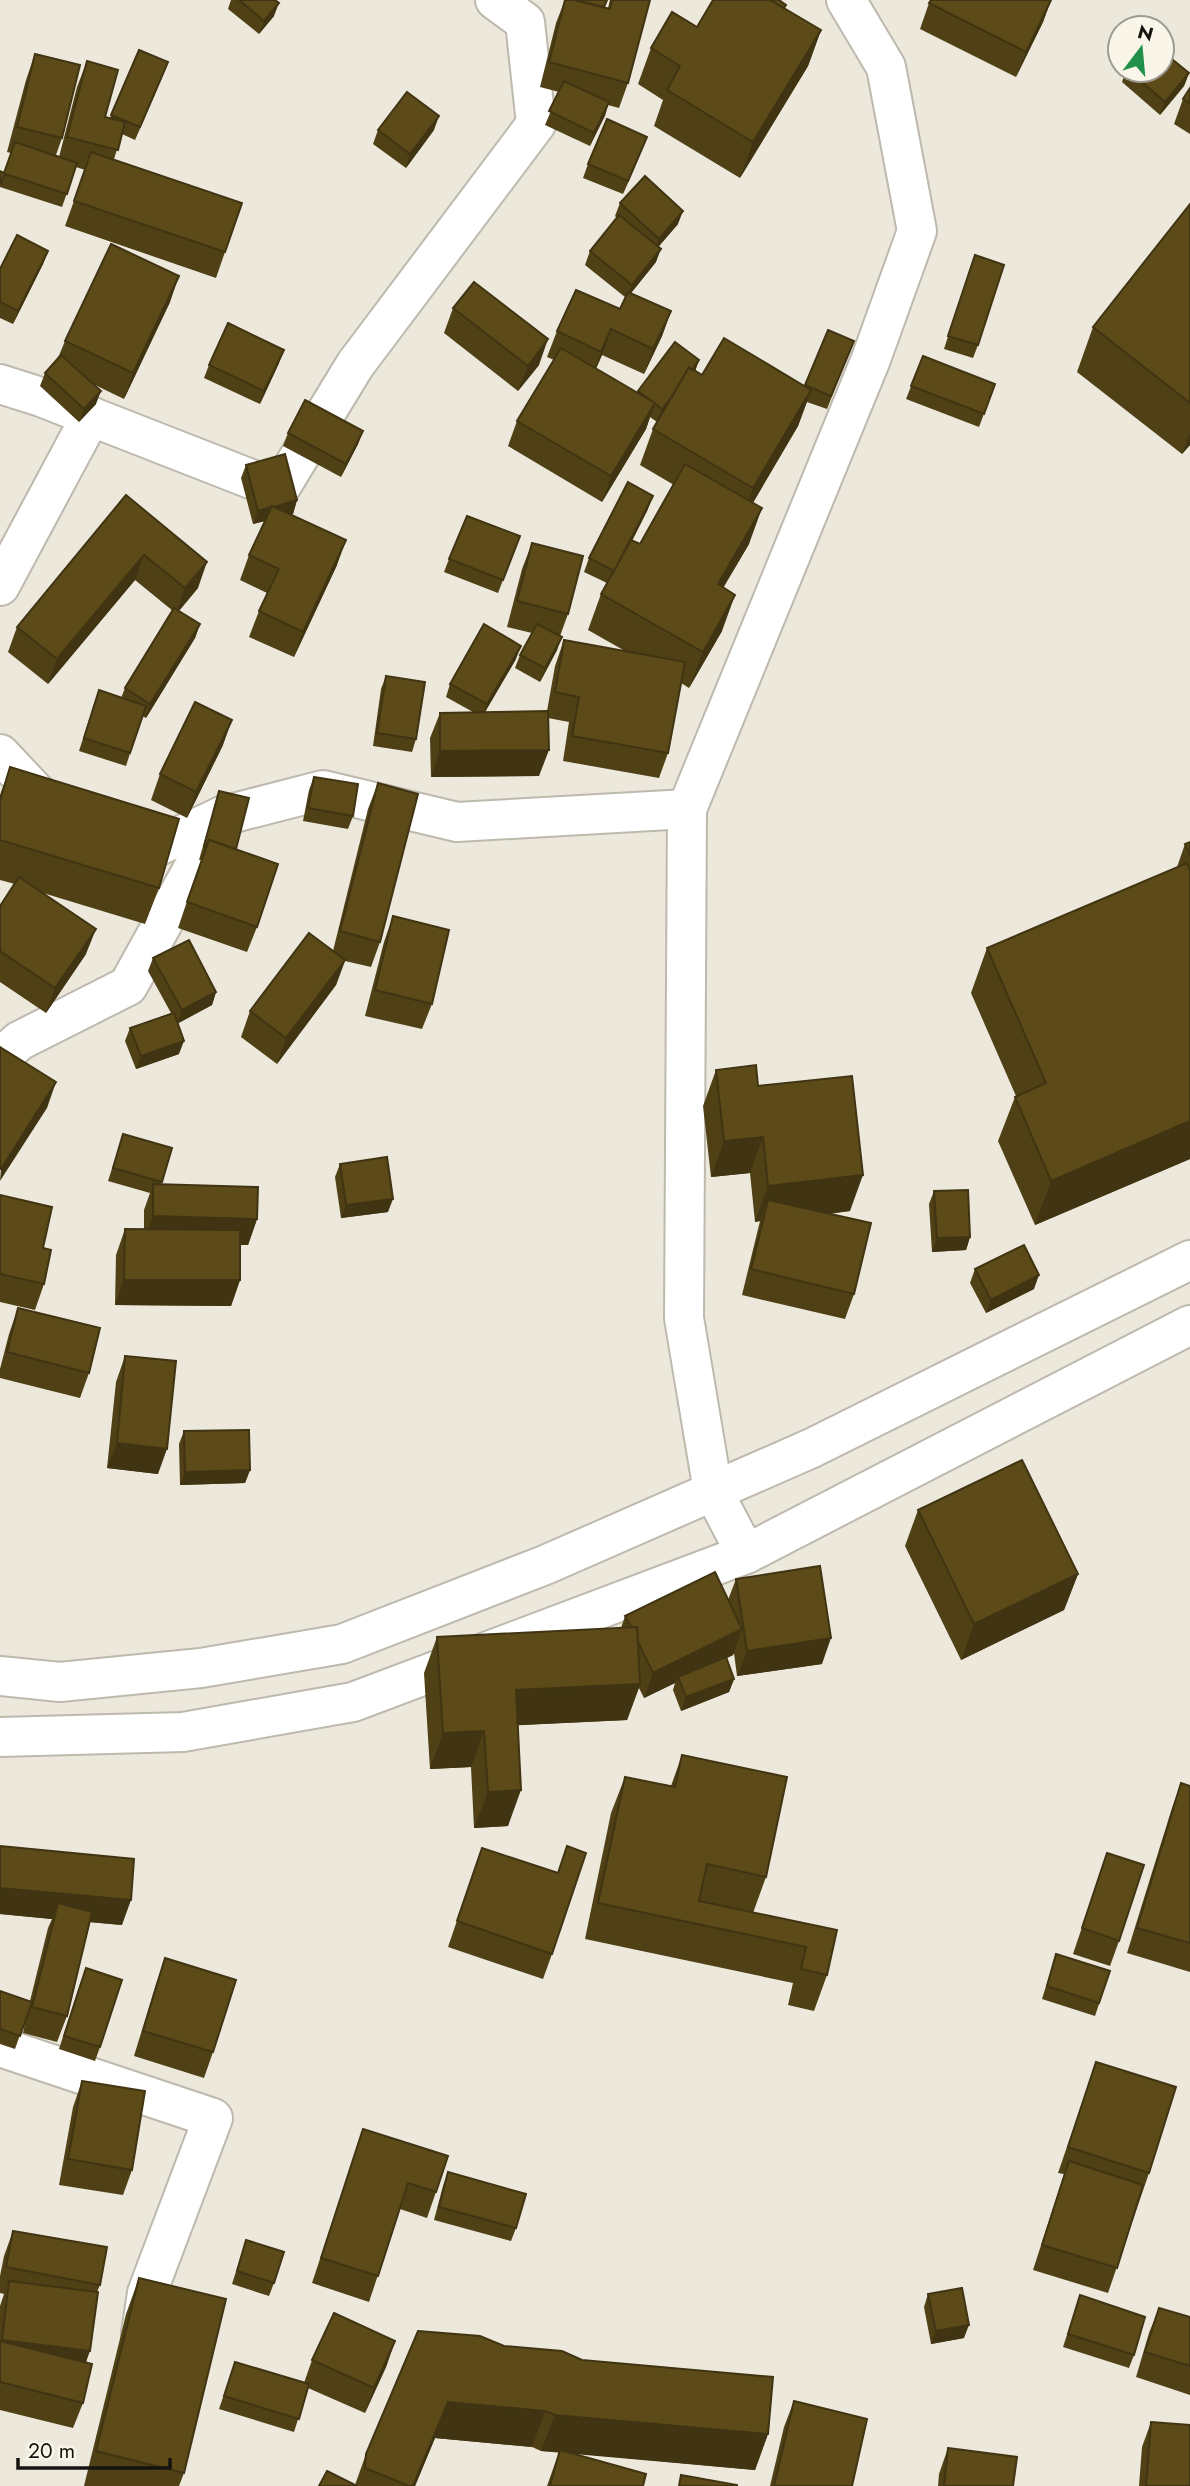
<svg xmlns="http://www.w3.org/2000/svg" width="1190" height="2486" font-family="Jost,sans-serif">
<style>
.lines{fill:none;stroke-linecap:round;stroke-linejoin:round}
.street-casing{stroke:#bdb9ad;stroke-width:42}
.secondary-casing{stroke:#bdb9ad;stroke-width:42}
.street{stroke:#fff;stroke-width:38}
.secondary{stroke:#fff;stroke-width:38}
.wall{fill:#4f4016}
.shaded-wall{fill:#403412}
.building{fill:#5c4b19;stroke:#403412;stroke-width:2}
</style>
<rect width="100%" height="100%" fill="#ece8dc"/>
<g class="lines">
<defs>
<g id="street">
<polyline points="0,384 41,397 279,490 355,365 536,124 525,22 495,0"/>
<polyline points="0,586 91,416"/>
<polyline points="0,754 49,806"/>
<polyline points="125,841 150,850 222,816 323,790 457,822 687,809"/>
<polyline points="0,1059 19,1041 128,986 222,816"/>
<polyline points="746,1554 713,1491 684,1318 687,809 871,359 917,231 886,67 846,0"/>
<polyline points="0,2047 213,2118 147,2293 141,2333"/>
</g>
<g id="secondary">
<polyline points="0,1676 60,1682 201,1668 342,1644 545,1565 812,1448 1190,1260"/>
<polyline points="0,1737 183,1732 353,1702 746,1554 1190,1325"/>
</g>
</defs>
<use href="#street" class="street-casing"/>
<use href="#secondary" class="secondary-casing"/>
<use href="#street" class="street"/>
<use href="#secondary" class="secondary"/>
</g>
<g class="wall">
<polygon points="231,0 275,0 274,16 259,34 228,9"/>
<polygon points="565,0 608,8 610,0 650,0 628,83 619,108 608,105 590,146 545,125 559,92 540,87 556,23"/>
<polygon points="1051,0 1043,22 1016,77 920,29 929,3"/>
<polygon points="785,9 821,30 808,66 740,178 654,126 663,100 638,84 651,48 697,27"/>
<polygon points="139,50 168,62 135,140 122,134 114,159 225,252 216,278 65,226 85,170 76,167 62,207 0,187 0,171 4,173 11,153 7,152 26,80 35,54 62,138 56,155 59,157 77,87 87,61 105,117 110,118"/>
<polygon points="1126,70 1162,70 1189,73 1184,86 1160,115 1122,82"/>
<polygon points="1190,88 1190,134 1174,124 1183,99"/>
<polygon points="378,130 434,130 406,168 373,144"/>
<polygon points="642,150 623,194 583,178 588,164"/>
<polygon points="620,203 678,224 658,247 656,262 631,293 671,311 662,336 644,374 602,355 596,369 637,393 638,391 699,360 695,371 702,375 805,386 854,341 827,409 807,402 798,426 753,503 749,544 723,588 722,631 689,688 681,683 668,753 659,778 563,761 569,722 548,718 539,776 431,777 430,738 440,713 473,712 446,697 450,684 516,659 485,712 547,711 555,666 564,640 625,651 588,630 601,594 607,583 584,572 589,558 648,509 632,541 640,544 674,485 640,465 653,429 657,422 650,417 646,429 602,502 508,446 517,421 554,360 547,357 557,331 620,309 625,297 585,265 590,251 617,218 615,216"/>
<polygon points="1190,204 1190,445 1182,454 1077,372 1093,327"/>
<polygon points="48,251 43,264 13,324 0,318 0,269"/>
<polygon points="970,268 978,345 973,358 944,349"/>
<polygon points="170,302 124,399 95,385 96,404 79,422 40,386 45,373 58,358 65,341"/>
<polygon points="453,308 539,365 518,391 444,333"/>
<polygon points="923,356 995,384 979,427 906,399"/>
<polygon points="279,363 260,404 204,378 209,365"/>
<polygon points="363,431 358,444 341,477 283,446 288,433"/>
<polygon points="246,465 297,500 293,514 290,514 337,565 294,657 249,637 259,611 267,593 240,580 249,555 265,521 253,524 241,478"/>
<polygon points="126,495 198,588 179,611 200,624 195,638 146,718 142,716 126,766 79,751 94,704 121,698 125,688 173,611 135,580 48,684 8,652 17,627"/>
<polygon points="520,536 498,593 444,572 449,559"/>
<polygon points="532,543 568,614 560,636 557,650 540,682 515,668 520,655 532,633 507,627 522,569"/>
<polygon points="386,676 416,739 412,752 373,746 381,689"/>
<polygon points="223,745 187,818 151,800 160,774"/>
<polygon points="10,767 159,888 145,924 43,893 86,954 46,1013 0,982 0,906 15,884 0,880 0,795"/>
<polygon points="314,777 353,816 348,829 303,821 309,790"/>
<polygon points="378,783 380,942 371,967 345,961 336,985 277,1064 241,1037 250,1011 333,951 368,809"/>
<polygon points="219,791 257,927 247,952 178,928 201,860 199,860 215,804"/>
<polygon points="1190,842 1190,1159 1035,1225 998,1141 1015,1097 1016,1096 971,993 987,948 1177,867 1185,844"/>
<polygon points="393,916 432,1004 422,1029 365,1016 384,942"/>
<polygon points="153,958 216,992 212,1005 178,1023 179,1054 136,1069 125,1041 130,1028 171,1013 148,971"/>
<polygon points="716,1070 758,1086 850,1211 829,1214 854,1294 845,1319 742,1295 760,1221 755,1222 750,1173 711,1177 703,1106"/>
<polygon points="123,1134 172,1148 161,1185 257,1219 248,1245 240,1245 240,1280 231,1306 115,1305 116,1255 125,1229 144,1230 144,1210 150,1193 108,1181"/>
<polygon points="340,1164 388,1212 341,1218 335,1177"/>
<polygon points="934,1191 970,1237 966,1250 932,1252 929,1204"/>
<polygon points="0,1195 43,1248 44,1284 35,1310 0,1302"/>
<polygon points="975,1269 1034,1289 986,1313 970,1283"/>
<polygon points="18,1308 89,1373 80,1398 0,1378 0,1369 9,1334"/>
<polygon points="125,1356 158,1474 107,1468 116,1382"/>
<polygon points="184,1431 250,1470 245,1483 180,1485 179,1444"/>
<polygon points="918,1510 1078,1574 1064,1610 961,1660 905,1546"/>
<polygon points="736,1579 822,1664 737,1676 734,1653 733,1655 727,1658 734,1679 729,1692 681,1711 673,1690 675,1683 644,1698 639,1688 627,1720 518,1725 508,1826 474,1828 471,1767 430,1769 424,1673 437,1637 621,1628 625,1616 728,1600"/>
<polygon points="682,1755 766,1877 753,1913 837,1930 827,1975 814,2011 788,2005 793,1983 585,1939 611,1813 625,1777 671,1786"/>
<polygon points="1181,1783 1190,1786 1190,1972 1127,1953 1172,1808"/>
<polygon points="0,1846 122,1925 90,1922 67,2016 57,2042 23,2033 26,2018 15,2049 0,2044 0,1991 30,2001 48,1928 52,1919 0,1914"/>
<polygon points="482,1848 552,1954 543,1979 448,1947"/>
<polygon points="1107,1853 1119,1941 1110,1966 1073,1954"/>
<polygon points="1056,1954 1110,1971 1095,2016 1042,1999"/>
<polygon points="165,1958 213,2052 204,2078 134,2056 156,1984"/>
<polygon points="81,1981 100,2047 95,2061 59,2049"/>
<polygon points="1096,2062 1149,2173 1108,2293 1033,2270 1064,2174 1058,2173"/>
<polygon points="82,2081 132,2170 123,2195 59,2185 73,2107"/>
<polygon points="363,2129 436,2192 427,2218 400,2209 369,2302 312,2283"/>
<polygon points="448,2172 516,2228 511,2241 434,2220 443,2186"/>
<polygon points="13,2231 100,2285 97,2292 86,2363 83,2403 73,2428 0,2410 0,2306 4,2294 0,2293 0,2276 4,2256"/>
<polygon points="246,2240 274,2283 269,2296 232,2284"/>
<polygon points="139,2278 184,2473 179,2486 84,2486 126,2314"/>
<polygon points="928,2294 964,2338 931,2344 924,2307"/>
<polygon points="1080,2295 1134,2355 1129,2368 1063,2347"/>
<polygon points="1159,2308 1190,2317 1190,2395 1136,2377 1149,2333"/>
<polygon points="395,2341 386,2367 365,2413 308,2388 294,2432 219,2409 235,2362 304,2383 312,2360"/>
<polygon points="504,2346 768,2434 755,2470 571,2453 643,2486 547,2486 559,2452 541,2451 532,2447 435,2438 415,2486 319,2486 355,2485 366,2454"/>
<polygon points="794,2401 852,2486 770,2486 784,2427"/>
<polygon points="1151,2422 1190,2486 1139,2486 1142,2447"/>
<polygon points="948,2448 1013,2486 938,2486 939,2474"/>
</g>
<g class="shaded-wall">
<polygon points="1051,0 1043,22 1016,77 1026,52"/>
<polygon points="279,3 274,16 259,34 264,21"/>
<polygon points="821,30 808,66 740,178 753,142"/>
<polygon points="168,62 163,75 135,140 140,127"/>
<polygon points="1189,73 1184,86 1160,115 1165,102"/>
<polygon points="609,102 605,116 590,146 594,133"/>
<polygon points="439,116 434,130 406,168 410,154"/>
<polygon points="647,137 642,150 623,194 628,181"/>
<polygon points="683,211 678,224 654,252 659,239"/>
<polygon points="661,249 656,262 627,298 632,285"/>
<polygon points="48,251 43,264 13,324 18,311"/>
<polygon points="179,276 170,302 124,399 133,373"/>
<polygon points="671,311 662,336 644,374 653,349"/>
<polygon points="611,329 602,355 592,377 601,352"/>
<polygon points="548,339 539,365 518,391 528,366"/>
<polygon points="284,350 279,363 260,404 264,391"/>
<polygon points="699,360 694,374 657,422 662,409"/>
<polygon points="811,390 798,426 740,524 753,488"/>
<polygon points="101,391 96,404 79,422 84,409"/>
<polygon points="655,403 646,429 602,502 611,476"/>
<polygon points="363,431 358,444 341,477 346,464"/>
<polygon points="1190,433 1190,445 1182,454"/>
<polygon points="653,496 648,509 610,584 615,571"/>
<polygon points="297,500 293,514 253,524 258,511"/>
<polygon points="762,508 749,544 704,620 718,584"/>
<polygon points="346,540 337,565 294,657 303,632"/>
<polygon points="144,555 135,580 48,684 57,659"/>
<polygon points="207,562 198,588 176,614 185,588"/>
<polygon points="735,595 722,631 689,688 703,652"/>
<polygon points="200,624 195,638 146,718 150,704"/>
<polygon points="562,637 557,650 540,682 545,668"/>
<polygon points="521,646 516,659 482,717 487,704"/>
<polygon points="232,720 223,745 187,818 196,792"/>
<polygon points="549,750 539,776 431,777 440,751"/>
<polygon points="96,929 86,954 46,1013 55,988"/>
<polygon points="345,960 336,985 277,1064 286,1038"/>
<polygon points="216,992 212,1005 177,1024 182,1010"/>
<polygon points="184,1041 179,1054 136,1069 141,1056"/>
<polygon points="56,1082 47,1108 0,1181 1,1169"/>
<polygon points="1190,1121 1190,1159 1035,1225 1051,1181"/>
<polygon points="763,1137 750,1173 711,1177 724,1141"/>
<polygon points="863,1175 850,1211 763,1221 768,1200 760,1221 755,1222 768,1186"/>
<polygon points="393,1199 388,1212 341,1218 346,1205"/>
<polygon points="153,1216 257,1219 248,1245 144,1241"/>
<polygon points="970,1237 966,1250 932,1252 937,1238"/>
<polygon points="1039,1275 1034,1289 986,1313 991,1300"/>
<polygon points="124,1280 240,1280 231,1306 115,1305"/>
<polygon points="117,1443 167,1449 158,1474 107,1468"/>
<polygon points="250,1470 245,1483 180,1485 185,1472"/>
<polygon points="1078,1574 1064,1610 961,1660 974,1624"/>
<polygon points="742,1629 733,1655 679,1681 678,1677 675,1683 644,1698 653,1673"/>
<polygon points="831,1638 822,1664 737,1676 747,1651"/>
<polygon points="734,1679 729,1692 681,1711 686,1697"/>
<polygon points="640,1684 627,1720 503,1726 516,1690"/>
<polygon points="484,1731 471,1767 430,1769 443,1733"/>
<polygon points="521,1790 508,1826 474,1828 488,1792"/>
<polygon points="0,1888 131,1900 122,1925 54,1919 58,1903 52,1919 0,1914"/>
<polygon points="969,2325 964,2338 931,2344 936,2331"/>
<polygon points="2,2340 90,2351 81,2376 0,2344"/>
<polygon points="395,2341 386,2367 365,2413 374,2388"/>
<polygon points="448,2402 545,2411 532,2447 435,2438 415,2486 413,2486"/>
<polygon points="555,2415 768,2434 755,2470 541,2451"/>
</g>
<g class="building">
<polygon points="239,0 275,0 279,3 264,21"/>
<polygon points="565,0 575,0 610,9 612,0 650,0 628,83 549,62"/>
<polygon points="575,0 607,0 604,7"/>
<polygon points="713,0 770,0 821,30 753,142 667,90 680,66 651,48 672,12 697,27"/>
<polygon points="770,0 779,0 786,5 784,8"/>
<polygon points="931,0 1051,0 1026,52 929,3"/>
<polygon points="139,50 168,62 140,127 111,115"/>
<polygon points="1162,51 1189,73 1165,102 1128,70 1162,70"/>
<polygon points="35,54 80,65 62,138 17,127"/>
<polygon points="87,61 118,70 105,117 125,122 118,150 67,137"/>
<polygon points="564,81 609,102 594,133 549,111"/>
<polygon points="1190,88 1190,103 1183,99"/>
<polygon points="407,92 439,116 410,154 378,130"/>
<polygon points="607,119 647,137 628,181 588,164"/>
<polygon points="15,142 77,163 67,194 5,174 0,184 0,171 4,173"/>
<polygon points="91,152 242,203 225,252 74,201"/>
<polygon points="645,176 683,211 659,239 620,203"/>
<polygon points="1190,204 1190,403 1093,327"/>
<polygon points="619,215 661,249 632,285 590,251"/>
<polygon points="17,235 48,251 18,311 0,302 0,269"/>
<polygon points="111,244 179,276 133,373 65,341"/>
<polygon points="975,255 1004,265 978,345 948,336"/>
<polygon points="474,282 548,339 528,366 453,308"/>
<polygon points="576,290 620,309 628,292 671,311 653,349 611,329 601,352 557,331"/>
<polygon points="228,323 284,350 264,391 209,365"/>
<polygon points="828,330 854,341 831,396 805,385"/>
<polygon points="724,338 811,390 753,488 653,429 689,367 702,375"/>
<polygon points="675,342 699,360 692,370 689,367 672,396 662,409 638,391"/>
<polygon points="561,348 655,403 611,476 517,421"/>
<polygon points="61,355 101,391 84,409 45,373"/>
<polygon points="923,356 995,384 984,414 911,386"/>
<polygon points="305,400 363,431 346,464 288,433"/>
<polygon points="285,454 297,500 274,507 272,506 271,507 258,511 246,465"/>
<polygon points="685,464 762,508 718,584 735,595 703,652 601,594 631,540 640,544"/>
<polygon points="628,482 653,496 614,571 589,558"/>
<polygon points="126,495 207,562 185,588 144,555 57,659 17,627"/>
<polygon points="272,506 346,540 303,632 259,611 279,569 249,555"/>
<polygon points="467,516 520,536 503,580 449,559"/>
<polygon points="532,543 583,556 568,614 517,601"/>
<polygon points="174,608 200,624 150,704 125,688"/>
<polygon points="484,624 521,646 487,704 450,684"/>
<polygon points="537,624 562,637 545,668 520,655"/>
<polygon points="564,640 685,662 668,753 572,736 579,697 555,692"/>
<polygon points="386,676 425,682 416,739 377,733"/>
<polygon points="99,690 146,706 130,753 84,738"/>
<polygon points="195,702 232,720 196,792 160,774"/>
<polygon points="548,711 549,750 440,751 440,713"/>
<polygon points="10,767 179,819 159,888 0,840 0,801"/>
<polygon points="314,777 358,784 353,816 308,808"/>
<polygon points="378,783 418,794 380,942 340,931"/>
<polygon points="219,791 249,798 236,849 209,840 206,847 204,846"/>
<polygon points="209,840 278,864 257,927 187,902"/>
<polygon points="1190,842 1190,855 1185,844"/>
<polygon points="1187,863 1190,871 1190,1121 1051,1181 1015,1097 1046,1083 987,948"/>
<polygon points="19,877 96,929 55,988 0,951 0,906"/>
<polygon points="393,916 449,930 432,1004 375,990"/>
<polygon points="309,933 345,960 286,1038 250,1011"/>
<polygon points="189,940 216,992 182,1010 153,958"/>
<polygon points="174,1013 184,1041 141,1056 130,1028"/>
<polygon points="0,1047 56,1082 1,1169 0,1169"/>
<polygon points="756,1065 758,1086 852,1076 863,1175 768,1186 763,1137 724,1141 716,1070"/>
<polygon points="123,1134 172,1148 162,1182 113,1168"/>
<polygon points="387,1157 393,1199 346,1205 340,1164"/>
<polygon points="153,1184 258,1187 257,1219 153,1216"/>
<polygon points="968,1190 970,1237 937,1238 934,1191"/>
<polygon points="0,1195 52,1207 43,1248 51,1250 44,1284 0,1274"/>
<polygon points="768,1200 871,1223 854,1294 751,1269"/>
<polygon points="125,1229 240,1230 240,1280 124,1280"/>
<polygon points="1024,1245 1039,1275 991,1300 975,1269"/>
<polygon points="18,1308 100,1328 89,1373 7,1352"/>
<polygon points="125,1356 176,1361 167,1449 117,1443"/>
<polygon points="249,1430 250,1470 185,1472 184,1431"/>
<polygon points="1022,1460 1078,1574 974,1624 918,1510"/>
<polygon points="820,1566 831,1638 747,1651 736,1579"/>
<polygon points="715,1572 742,1629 653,1673 638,1642 637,1627 631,1627 625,1616"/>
<polygon points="637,1627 640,1684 516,1690 521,1790 488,1792 484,1731 443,1733 437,1637"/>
<polygon points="726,1657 734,1679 686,1697 678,1677"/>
<polygon points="682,1755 787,1777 766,1877 707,1864 699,1901 837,1930 827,1975 801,1969 806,1947 598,1903 625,1777 675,1787"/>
<polygon points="1181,1783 1190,1786 1190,1943 1137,1928"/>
<polygon points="0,1846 134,1859 131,1900 0,1888"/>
<polygon points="567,1846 586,1853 552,1954 457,1921 482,1848 558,1873"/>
<polygon points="1107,1853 1144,1865 1119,1941 1082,1928"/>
<polygon points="58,1903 92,1912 67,2016 32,2007"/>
<polygon points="1056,1954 1110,1971 1099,2003 1047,1986"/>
<polygon points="165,1958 236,1980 213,2052 143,2031"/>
<polygon points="86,1968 122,1980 100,2047 64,2036"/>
<polygon points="0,1991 32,2002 20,2036 0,2029"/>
<polygon points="1096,2062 1176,2087 1149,2173 1068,2147"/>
<polygon points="82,2081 145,2091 132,2170 68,2159"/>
<polygon points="363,2129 448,2156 436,2192 408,2183 378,2276 321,2258"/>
<polygon points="1069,2161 1143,2185 1117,2268 1042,2245"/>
<polygon points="448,2172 526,2194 516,2228 439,2207"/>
<polygon points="13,2231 107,2247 100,2285 6,2267"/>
<polygon points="246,2240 284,2252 274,2283 237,2271"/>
<polygon points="139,2278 226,2299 184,2473 96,2451"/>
<polygon points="9,2281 98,2292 90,2351 2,2340"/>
<polygon points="962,2288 969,2325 936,2331 928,2294"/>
<polygon points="1080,2295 1145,2317 1134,2355 1068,2334"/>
<polygon points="1159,2308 1190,2317 1190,2366 1145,2352"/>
<polygon points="334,2313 395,2341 374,2388 312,2360"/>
<polygon points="418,2331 480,2336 504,2346 562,2351 582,2360 773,2377 768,2434 555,2415 545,2411 448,2402 413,2486 409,2486 365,2468 366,2454"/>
<polygon points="0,2341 92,2364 83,2403 0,2382"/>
<polygon points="235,2362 309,2384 299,2419 224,2396"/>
<polygon points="794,2401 867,2419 852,2486 774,2486"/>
<polygon points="1151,2422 1190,2425 1190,2486 1146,2486"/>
<polygon points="948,2448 1017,2457 1013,2486 944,2486"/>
<polygon points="560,2450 646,2474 643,2486 550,2486"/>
<polygon points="327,2471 357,2486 319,2486"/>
<polygon points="681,2475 737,2485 737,2486 679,2486"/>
</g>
<g transform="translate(1141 49) rotate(16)"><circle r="33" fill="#faf5e9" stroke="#9e9b92" stroke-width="2"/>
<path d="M0-5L12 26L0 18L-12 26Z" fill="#219049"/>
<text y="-10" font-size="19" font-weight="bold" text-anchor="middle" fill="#14130f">N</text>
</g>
<path d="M18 2458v10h152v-10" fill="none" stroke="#14130f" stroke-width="3.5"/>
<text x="28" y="2458" font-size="21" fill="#14130f" stroke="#faf5e9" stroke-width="5" paint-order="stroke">20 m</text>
</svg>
